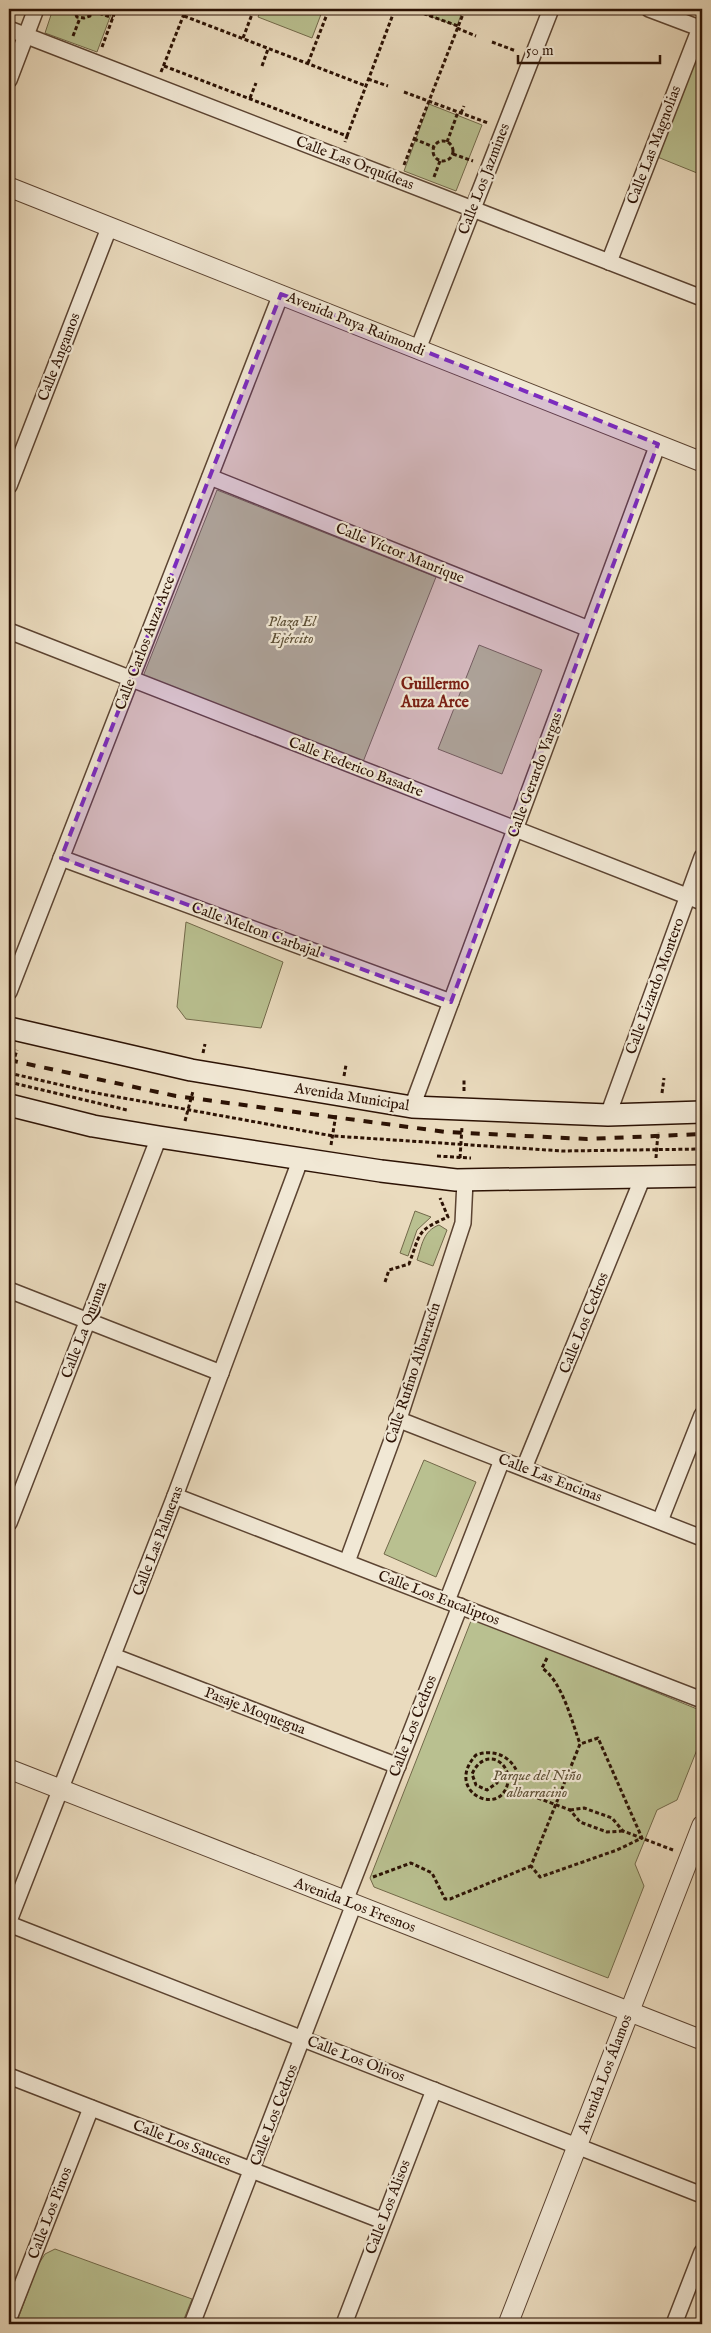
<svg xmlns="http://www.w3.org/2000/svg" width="711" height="2333" font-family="'IM FELL English',serif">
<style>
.green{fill:#b9c090;stroke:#72694a}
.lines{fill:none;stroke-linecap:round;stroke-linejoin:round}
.minor-casing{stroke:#5c4432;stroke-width:18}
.tertiary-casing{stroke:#5c4432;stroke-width:21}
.secondary-casing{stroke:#2c1204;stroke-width:24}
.path{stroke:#2c1204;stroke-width:3;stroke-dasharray:4 2.5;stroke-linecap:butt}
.minor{stroke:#f1e8d5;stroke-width:15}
.tertiary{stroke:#f1e8d5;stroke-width:19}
.secondary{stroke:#f1e8d5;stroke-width:21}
.rail{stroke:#2c1204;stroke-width:4;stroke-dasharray:9 9;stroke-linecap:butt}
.marked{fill:#7b2cbf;fill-opacity:0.2;stroke:#7b2cbf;stroke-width:4;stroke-dasharray:10 6;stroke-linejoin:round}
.labels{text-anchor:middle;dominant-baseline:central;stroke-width:4.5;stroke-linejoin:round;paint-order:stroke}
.street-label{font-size:15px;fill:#2c1204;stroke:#f1e8d5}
.park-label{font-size:15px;font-style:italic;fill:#5d4f35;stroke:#f1e8d5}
.neighbourhood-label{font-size:16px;font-weight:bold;fill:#7a1f14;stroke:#f1e8d5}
</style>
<rect width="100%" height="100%" fill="#eadbbe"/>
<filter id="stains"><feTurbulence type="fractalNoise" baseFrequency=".004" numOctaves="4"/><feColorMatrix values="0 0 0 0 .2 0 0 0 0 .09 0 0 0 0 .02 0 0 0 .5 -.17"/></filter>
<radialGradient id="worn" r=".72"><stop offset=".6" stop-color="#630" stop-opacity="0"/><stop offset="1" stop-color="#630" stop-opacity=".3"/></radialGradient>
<g class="green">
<polygon points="53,9 113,9 97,52 45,33"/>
<polygon points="261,9 323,9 312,38 258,17"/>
<polygon points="410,9 463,9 457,26"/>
<polygon points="699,44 702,45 702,175 655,156"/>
<polygon points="429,104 482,125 456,191 404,171"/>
<polygon points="217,490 436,577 361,767 142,679"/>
<polygon points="479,645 542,670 502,774 438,749"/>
<polygon points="186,922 283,962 261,1028 186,1019 177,1007"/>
<polygon points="415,1211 431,1217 417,1230 408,1256 400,1253"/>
<path d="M439,1225L447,1230L433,1266L417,1260C422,1245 423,1231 439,1225Z"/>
<polygon points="424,1460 476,1482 436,1577 384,1554"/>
<polygon points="476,1619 702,1711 702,1737 677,1800 657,1810 635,1864 644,1886 608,1978 374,1887 370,1878 471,1621"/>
<polygon points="55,2249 192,2299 182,2324 16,2324 38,2265 45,2254"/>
</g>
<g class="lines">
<defs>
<g id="minor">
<polyline points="649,9 702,29"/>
<polyline points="9,29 702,298"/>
<polyline points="9,80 36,9"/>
<polyline points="609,262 700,28"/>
<polyline points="418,349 551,9"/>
<polyline points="210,477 589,629"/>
<polyline points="9,486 109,228"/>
<polyline points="9,631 702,902"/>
<polyline points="61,858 451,1002"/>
<polyline points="9,992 281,294"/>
<polyline points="412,1107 658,444"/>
<polyline points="608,1115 702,857"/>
<polyline points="9,1290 221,1373"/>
<polyline points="397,1419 702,1538"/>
<polyline points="524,1468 643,1177"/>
<polyline points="175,1496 702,1700"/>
<polyline points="660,1521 702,1415"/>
<polyline points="9,1523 159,1137"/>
<polyline points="347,1562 393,1437 463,1223 465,1181"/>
<polyline points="447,1601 502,1460"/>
<polyline points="113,1656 398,1766"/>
<polyline points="345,1901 460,1606"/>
<polyline points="9,1921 175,1496 301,1158"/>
<polyline points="9,1924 702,2195"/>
<polyline points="9,2076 383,2221"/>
<polyline points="9,2318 91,2108"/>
<polyline points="192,2324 354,1904"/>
<polyline points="344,2324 434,2090"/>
<polyline points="674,2324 702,2252"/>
</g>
<g id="tertiary">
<polyline points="9,187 702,462"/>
<polyline points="9,1769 702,2040"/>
<polyline points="508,2324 702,1825"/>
</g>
<g id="secondary">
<polyline points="9,1028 191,1070 412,1107 608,1115 702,1112"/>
<polyline points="9,1105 93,1126 159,1137 381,1171 456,1180 702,1176"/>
</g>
</defs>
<use href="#minor" class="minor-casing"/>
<use href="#tertiary" class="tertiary-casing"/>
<use href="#secondary" class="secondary-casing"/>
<g class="path">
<polyline points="73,9 77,17 84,18 90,16 93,9"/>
<polyline points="384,9 394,12"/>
<polyline points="411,9 458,26"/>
<polyline points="93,11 113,18"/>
<polyline points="184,16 366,86"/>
<polyline points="431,16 434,9"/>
<polyline points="457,28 476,36"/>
<polyline points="73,36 80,18"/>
<polyline points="243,38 254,9"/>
<polyline points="492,42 516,51"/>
<polyline points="102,47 116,9"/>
<polyline points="308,63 329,9"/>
<polyline points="164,66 347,136 345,142"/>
<polyline points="262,66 268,49"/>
<polyline points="161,72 186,9"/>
<polyline points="368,79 388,86"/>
<polyline points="404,92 488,123"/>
<polyline points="250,98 256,83"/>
<polyline points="461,113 464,106"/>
<polyline points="347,136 395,9"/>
<polyline points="414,139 434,147"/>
<circle cx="443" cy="151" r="10"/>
<polyline points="447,142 458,112"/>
<polyline points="453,154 473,161"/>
<polyline points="404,165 465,9"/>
<polyline points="434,177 440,161"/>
<polyline points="203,1053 205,1044"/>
<polyline points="9,1073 96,1093 333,1136 563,1151 702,1149"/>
<polyline points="9,1075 17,1050"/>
<polyline points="344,1076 346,1065"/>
<polyline points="9,1082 127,1110"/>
<polyline points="464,1091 464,1079"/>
<polyline points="662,1093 664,1078"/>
<polyline points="185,1121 193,1091"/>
<polyline points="331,1145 336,1114"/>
<polyline points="437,1156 471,1158"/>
<polyline points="460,1158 462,1127"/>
<polyline points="656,1158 658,1132"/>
<path d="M385,1282L389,1270L409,1264C421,1232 416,1231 448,1217L440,1198"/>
<path d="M547,1658L542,1668C562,1681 572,1722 580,1744L531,1866L540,1877L617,1850L642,1838L598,1738L580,1744"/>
<path d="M497,1774V1783L487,1790L476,1785L472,1774C485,1745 514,1763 507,1786C497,1817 444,1790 476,1755C501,1746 523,1765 519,1791L570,1810L580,1822L607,1832L623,1831"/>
<polyline points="570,1810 584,1808 612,1818 623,1831 673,1850"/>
<polyline points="373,1877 411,1863 432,1873 445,1899 450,1899 531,1866"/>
</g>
<use href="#minor" class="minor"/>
<use href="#tertiary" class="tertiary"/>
<use href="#secondary" class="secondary"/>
<polyline class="rail" points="9,1060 176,1096 446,1132 587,1139 702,1134"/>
</g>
<path class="marked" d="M281,294L658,444L451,1002L61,858Z"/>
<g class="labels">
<g class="street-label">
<text transform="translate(654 145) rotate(-69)">Calle Las Magnolias</text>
<text transform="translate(355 163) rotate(21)">Calle Las Orquídeas</text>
<text transform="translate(484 179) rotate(-69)">Calle Los Jazmines</text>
<text transform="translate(356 324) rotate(22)">Avenida Puya Raimondi</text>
<text transform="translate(59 357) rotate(-69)">Calle Angamos</text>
<text transform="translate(400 553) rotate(22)">Calle Víctor Manrique</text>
<text transform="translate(145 643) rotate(-69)">Calle Carlos Auza Arce</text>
<text transform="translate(356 767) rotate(21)">Calle Federico Basadre</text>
<text transform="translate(535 775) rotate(-70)">Calle Gerardo Vargas</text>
<text transform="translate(256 930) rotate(20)">Calle Melton Carbajal</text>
<text transform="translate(655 986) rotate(-70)">Calle Lizardo Montero</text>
<text transform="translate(352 1097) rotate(9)">Avenida Municipal</text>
<text transform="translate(584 1323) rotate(-68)">Calle Los Cedros</text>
<text transform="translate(84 1330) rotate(-69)">Calle La Quinua</text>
<text transform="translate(413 1373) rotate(-72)">Calle Rufino Albarracín</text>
<text transform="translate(550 1478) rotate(21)">Calle Las Encinas</text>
<text transform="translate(158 1541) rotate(-69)">Calle Las Palmeras</text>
<text transform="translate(439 1598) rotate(21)">Calle Los Eucaliptos</text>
<text transform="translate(255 1711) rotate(21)">Pasaje Moquegua</text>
<text transform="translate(413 1726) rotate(-69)">Calle Los Cedros</text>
<text transform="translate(355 1905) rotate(21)">Avenida Los Fresnos</text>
<text transform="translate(356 2059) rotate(21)">Calle Los Olivos</text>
<text transform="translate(605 2074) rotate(-69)">Avenida Los Álamos</text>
<text transform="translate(274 2115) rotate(-69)">Calle Los Cedros</text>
<text transform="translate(182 2143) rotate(21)">Calle Los Sauces</text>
<text transform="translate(388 2207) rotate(-69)">Calle Los Alisos</text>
<text transform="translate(50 2213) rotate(-69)">Calle Los Pinos</text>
</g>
<g class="park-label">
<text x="292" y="621">Plaza El<tspan x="292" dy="17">Ejército</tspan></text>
<text x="537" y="1775">Parque del Niño<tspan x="537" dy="17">albarracino</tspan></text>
</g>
<g class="neighbourhood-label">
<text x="435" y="685">Guillermo<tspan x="435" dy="18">Auza Arce</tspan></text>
</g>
</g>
<rect width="711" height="2333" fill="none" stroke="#eadbbe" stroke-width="30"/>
<rect x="10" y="10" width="691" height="2313" fill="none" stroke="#2c1204" stroke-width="2.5"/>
<rect x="15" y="15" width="681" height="2303" fill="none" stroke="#2c1204"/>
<path d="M518 55v8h142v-8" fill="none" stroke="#2c1204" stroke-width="2.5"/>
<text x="526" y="55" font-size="15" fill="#2c1204" stroke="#f1e8d5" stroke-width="4" paint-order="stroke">50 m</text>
<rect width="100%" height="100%" filter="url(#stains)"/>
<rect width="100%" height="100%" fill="url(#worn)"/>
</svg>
